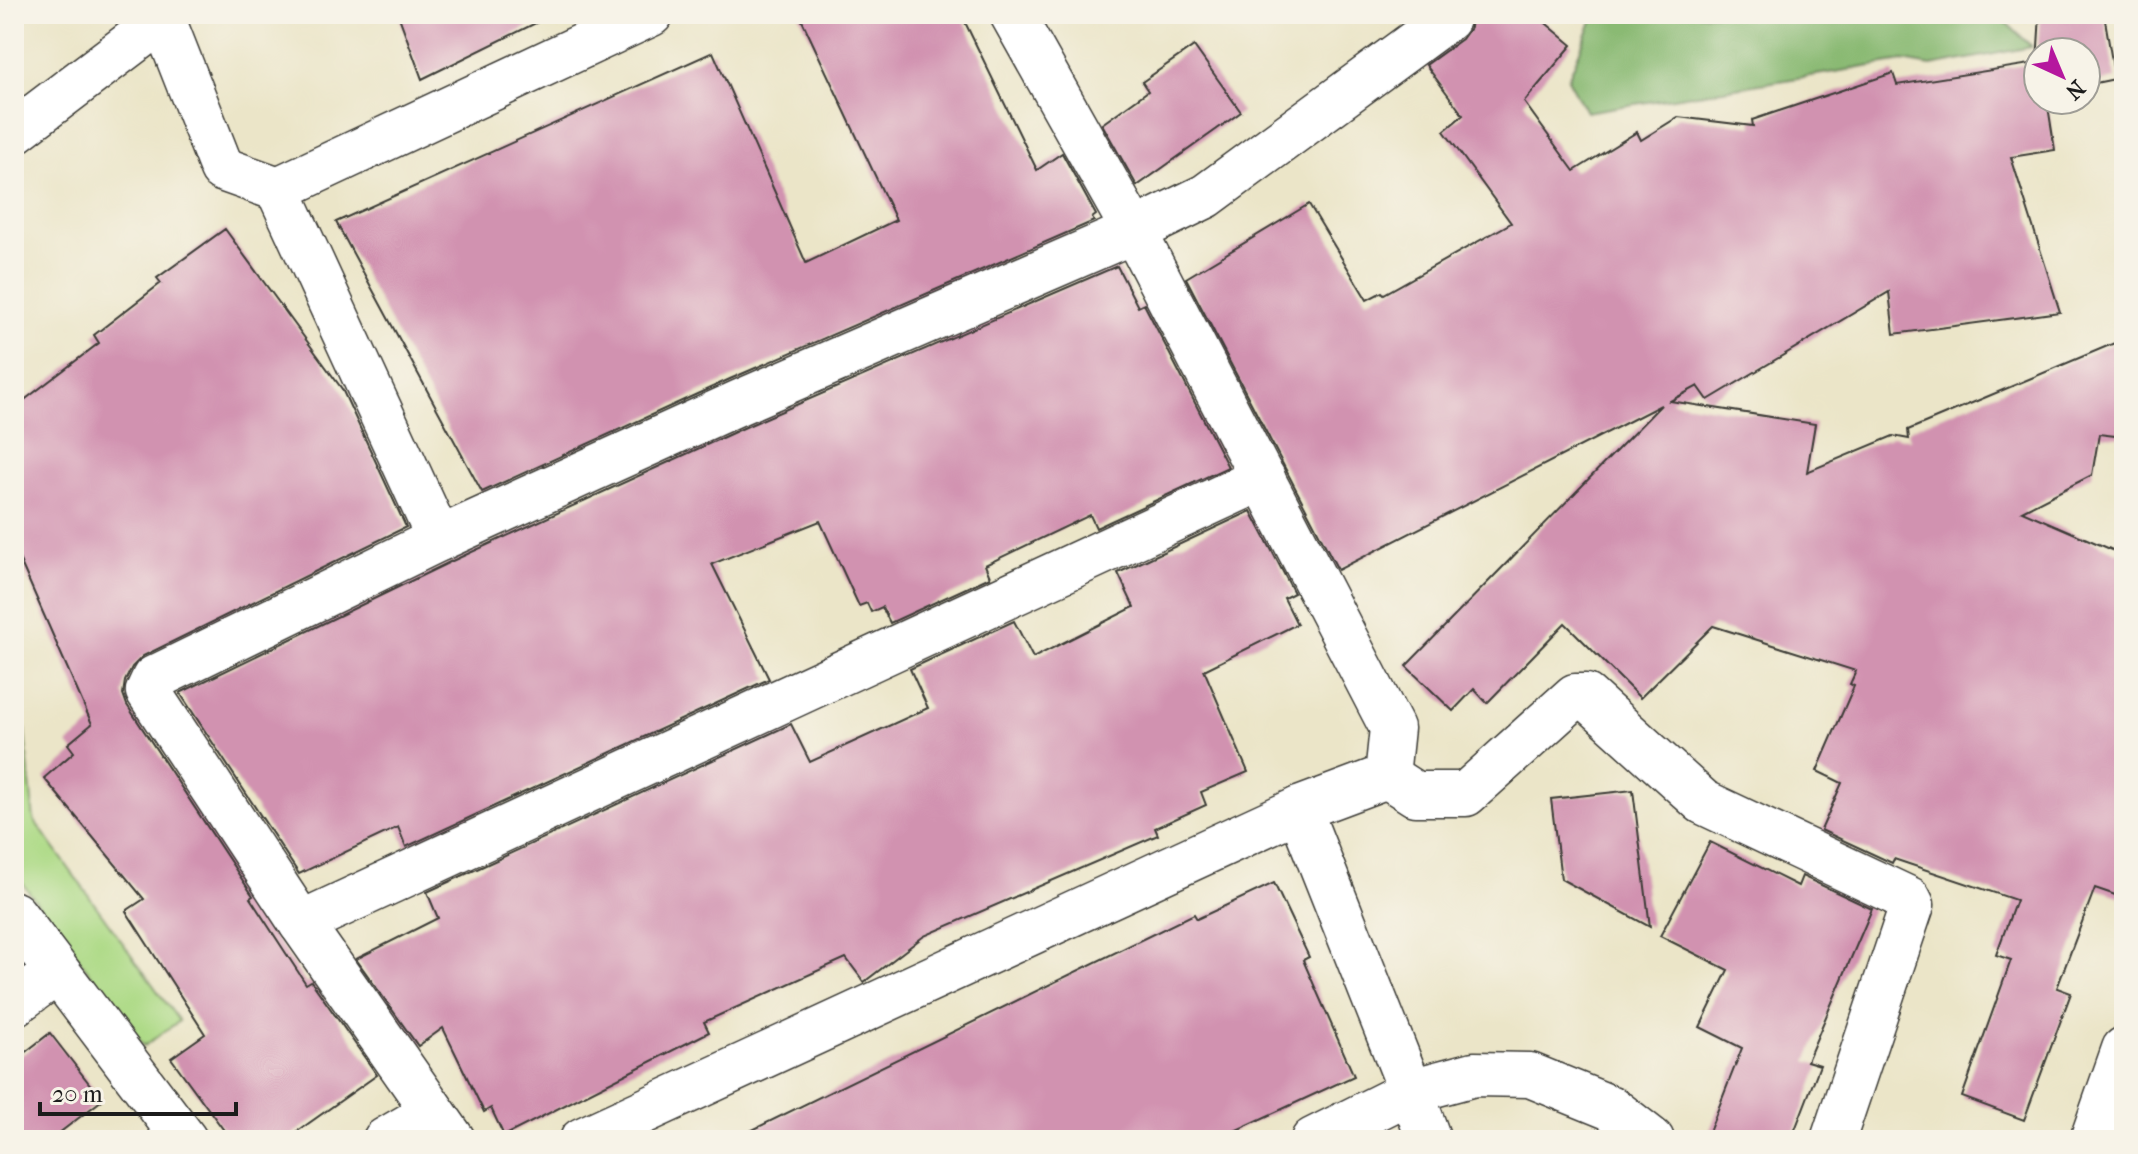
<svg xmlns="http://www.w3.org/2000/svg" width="2138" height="1154" font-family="'IM FELL French Canon',serif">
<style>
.green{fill:#adda86;stroke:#647b51;stroke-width:2}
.forest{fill:#8aba73;stroke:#536b48;stroke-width:2}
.building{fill:#d192b0}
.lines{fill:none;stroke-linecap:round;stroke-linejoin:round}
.minor-casing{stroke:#3b3a36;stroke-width:47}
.minor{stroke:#fff;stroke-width:44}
</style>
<rect width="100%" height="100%" fill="#f7f3e8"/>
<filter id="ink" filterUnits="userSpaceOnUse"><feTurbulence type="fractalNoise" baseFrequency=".0125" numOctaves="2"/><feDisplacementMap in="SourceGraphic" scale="16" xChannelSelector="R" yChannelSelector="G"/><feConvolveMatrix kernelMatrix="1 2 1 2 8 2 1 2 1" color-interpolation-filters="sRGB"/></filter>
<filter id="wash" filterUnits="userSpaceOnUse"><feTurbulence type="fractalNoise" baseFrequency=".006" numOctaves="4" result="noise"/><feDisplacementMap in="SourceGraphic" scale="32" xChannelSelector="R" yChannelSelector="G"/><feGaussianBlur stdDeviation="1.8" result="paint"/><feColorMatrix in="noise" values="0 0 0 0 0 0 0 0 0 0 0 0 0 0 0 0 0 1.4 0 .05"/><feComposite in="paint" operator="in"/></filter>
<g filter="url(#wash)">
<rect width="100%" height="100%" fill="#ebe5c8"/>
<polygon class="green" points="21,697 34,820 179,1021 144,1046 14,872 14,702"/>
<polygon class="forest" points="1595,14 1997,14 2032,47 1931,66 1903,61 1586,112 1568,79"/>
<g id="blocks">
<g class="building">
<polygon points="398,14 554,14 422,79"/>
<polygon points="799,14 961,14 1037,170 1062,153 1096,215 1092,218 1094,221 730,379 482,492 336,222 713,52 806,263 896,220"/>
<polygon points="1471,14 1535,14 1572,45 1524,102 1574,171 1637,132 1641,140 1678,117 1753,126 1752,120 1893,73 1897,85 2037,63 2040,14 2104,14 2115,79 2086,85 2086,52 2038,52 2038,100 2047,100 2055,150 2011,157 2060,312 1894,334 1889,292 1708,400 1698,386 1670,401 1815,424 1807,472 1893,436 1909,439 1908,430 2124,339 2124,437 2099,434 2092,475 2022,511 2124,555 2124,898 2095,888 2057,988 2071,993 2024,1120 1962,1097 2011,960 1996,955 2016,900 1894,859 1892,863 1821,830 1842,783 1817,771 1854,686 1850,684 1856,671 1713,626 1640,698 1565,623 1487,703 1474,689 1453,711 1406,666 1661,405 1338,570 1186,278 1309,204 1367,300 1382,292 1384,294 1511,223 1444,131 1463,115 1426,65 1462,39 1470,28"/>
<polygon points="1194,46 1241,112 1137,186 1102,124 1148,91 1142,82"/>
<polygon points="225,229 342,389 406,527 143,656 132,667 125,681 123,694 127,705 253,896 250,898 306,984 311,981 377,1075 285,1140 231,1140 171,1058 205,1034 126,911 144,899 44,778 74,752 68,744 92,724 14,547 14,408 99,343 94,335 161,283 157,278"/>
<polygon points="1117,266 1138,307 1144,304 1228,467 1096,528 1090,515 985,565 990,577 890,623 882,607 871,612 867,603 859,606 820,521 712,564 769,679 406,847 398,827 299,874 180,693 450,562 750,425"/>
<polygon points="1251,511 1294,593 1284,598 1297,624 1204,670 1248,772 1201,792 1206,805 1155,828 1158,835 924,936 864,982 846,958 704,1022 709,1032 504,1136 491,1108 484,1112 443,1028 418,1046 356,959 438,918 427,892 791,724 810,762 928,708 910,669 1014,621 1033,658 1134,607 1118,573"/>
<polygon points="1633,790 1650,927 1561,879 1551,799"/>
<polygon points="1710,842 1798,886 1802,876 1872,909 1807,1061 1820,1065 1791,1140 1706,1140 1742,1048 1700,1027 1728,970 1660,936"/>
<polygon points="1274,883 1309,957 1303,960 1354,1076 1215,1140 732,1140 1194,914 1197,919"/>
<polygon points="50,1033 102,1100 50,1140 14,1140 14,1061"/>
</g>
</g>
</g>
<g filter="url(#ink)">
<use href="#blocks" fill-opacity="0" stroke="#3b3a36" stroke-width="2"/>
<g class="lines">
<defs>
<g id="minor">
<polyline points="14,132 163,19 222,169 278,189"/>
<polyline points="439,539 278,189 651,14"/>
<polyline points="1387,776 1415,794 1466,794 1575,696 1586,696 1703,802 1909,899 1912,905 1833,1140"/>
<polyline points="1299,809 1411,1091 1474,1074 1530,1075 1611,1108 1652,1140"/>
<polyline points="14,914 185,1140"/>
<polyline points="301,923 1263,478"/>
<polyline points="14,1004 57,972"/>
<polyline points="385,1140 433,1112"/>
<polyline points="453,1140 301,923 148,691 154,678 439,539 740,402 1134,231 1206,196 1447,19"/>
<polyline points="582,1140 1299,809 1387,776 1392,728 1134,231 1012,14"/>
<polyline points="1313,1140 1411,1091 1429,1140"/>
<polyline points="2092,1140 2124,1049"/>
</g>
</defs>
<use href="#minor" class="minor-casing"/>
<use href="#minor" class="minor"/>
</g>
</g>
<rect width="2138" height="1154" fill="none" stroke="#f7f3e8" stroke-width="48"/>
<g transform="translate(2062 76) rotate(136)"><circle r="38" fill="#f7f3e8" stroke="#9f9d96" stroke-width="2"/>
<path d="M0-6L14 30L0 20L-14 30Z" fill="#b5179e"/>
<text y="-12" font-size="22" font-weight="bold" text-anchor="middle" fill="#1c1c1c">N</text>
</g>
<path d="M40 1102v12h196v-12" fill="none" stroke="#1c1c1c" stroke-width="4"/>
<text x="52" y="1102" font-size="24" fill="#1c1c1c" stroke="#f7f3e8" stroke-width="6" paint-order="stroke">20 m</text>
</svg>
